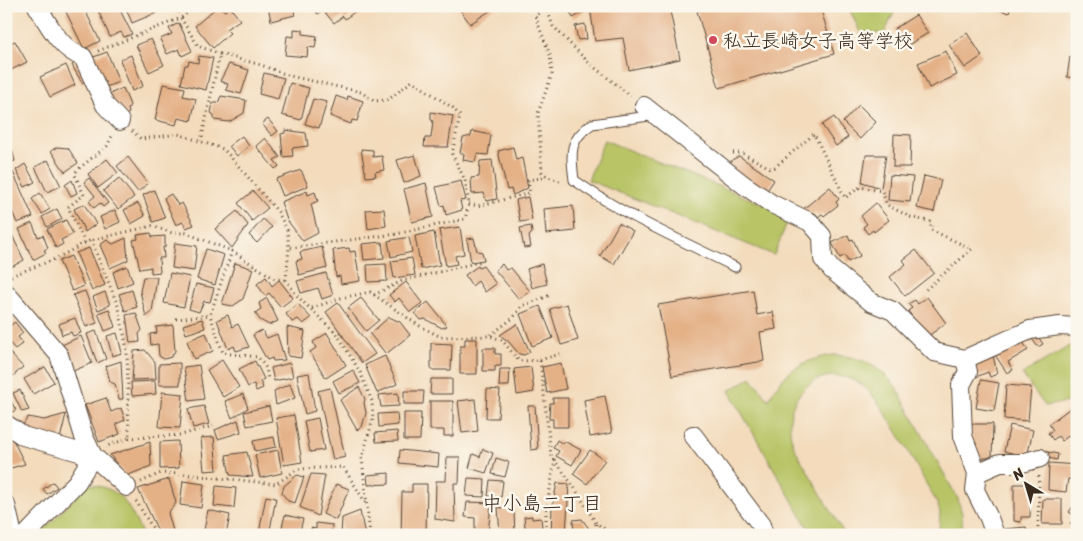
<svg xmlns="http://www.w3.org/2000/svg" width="1083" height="541" font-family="Sriracha,'Klee One',sans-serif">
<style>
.green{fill:#b8c466;stroke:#7a7742}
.building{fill:#e4b187}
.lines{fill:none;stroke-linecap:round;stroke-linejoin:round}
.lane-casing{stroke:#574536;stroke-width:11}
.street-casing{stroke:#574536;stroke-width:20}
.path{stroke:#574536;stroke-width:3;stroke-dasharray:1 4;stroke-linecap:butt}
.lane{stroke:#fff;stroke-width:9}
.street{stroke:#fff;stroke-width:18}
.poi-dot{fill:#d1495b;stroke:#fbf7ec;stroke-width:2}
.labels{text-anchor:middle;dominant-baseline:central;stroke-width:5;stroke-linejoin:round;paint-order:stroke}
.poi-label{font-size:19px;fill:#3b2a1e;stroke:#fbf7ec;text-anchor:start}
.neighbourhood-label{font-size:20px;fill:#3b2a1e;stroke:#fbf7ec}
</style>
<rect width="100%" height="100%" fill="#fbf7ec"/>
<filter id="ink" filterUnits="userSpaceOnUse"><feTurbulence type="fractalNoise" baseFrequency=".02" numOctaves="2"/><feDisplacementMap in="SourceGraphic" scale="10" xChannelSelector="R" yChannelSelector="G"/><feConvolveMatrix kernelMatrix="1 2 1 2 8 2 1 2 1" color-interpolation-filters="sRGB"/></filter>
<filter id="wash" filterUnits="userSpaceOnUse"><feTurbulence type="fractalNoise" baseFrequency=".0096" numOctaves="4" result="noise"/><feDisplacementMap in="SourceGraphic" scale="20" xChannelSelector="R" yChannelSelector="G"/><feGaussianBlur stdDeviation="1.12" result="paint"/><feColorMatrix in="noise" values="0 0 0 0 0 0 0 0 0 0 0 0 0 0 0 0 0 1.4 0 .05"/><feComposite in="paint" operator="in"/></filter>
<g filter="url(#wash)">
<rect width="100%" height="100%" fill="#f3dbbc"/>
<g class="green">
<polygon points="848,6 897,6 884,34 860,32"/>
<polygon points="604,140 790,215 774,255 588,180"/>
<polygon points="1077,339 1077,397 1068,402 1045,406 1022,374 1073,344"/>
<path d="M833,355C861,356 879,366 896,387L958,499L962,514L963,535H939L940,512L936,501C922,477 881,397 862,385C818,356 773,403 796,451L845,535H812L729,391L751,377L769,400C781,372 804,359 833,355Z"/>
<path d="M88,484C125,489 127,505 143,535H39Z"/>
</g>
<g id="blocks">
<g class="building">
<polygon points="78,6 83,6 100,41 84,49 66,12"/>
<polygon points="96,6 118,6 132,34 124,37 121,32 110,37"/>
<polygon points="125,6 154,6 156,13 132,23"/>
<polygon points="173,6 187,6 179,13"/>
<polygon points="218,6 225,11 230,7 240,20 226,29 230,33 213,48 195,26"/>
<polygon points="268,6 293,6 295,15 271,21"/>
<polygon points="312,6 355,6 357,10 345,19 343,16 334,23 323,10 318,14"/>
<polygon points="462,6 493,6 494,8 470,24 459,8"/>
<polygon points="567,6 586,6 587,10 573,18"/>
<polygon points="599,6 669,6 680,59 629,70 623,38 595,41 590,7"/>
<polygon points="714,6 820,6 834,54 719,88 697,11"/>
<polygon points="987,6 1011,6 1009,13"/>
<polygon points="916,15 928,33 905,47 894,29"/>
<polygon points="179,23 192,51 182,56 179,49 167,54 160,39 172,34 169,28"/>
<polygon points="585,24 587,39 578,40 575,26"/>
<polygon points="294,29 303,30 303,34 317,36 315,48 308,47 307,57 285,55 287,36 294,37"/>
<polygon points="967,33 982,56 965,68 949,45"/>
<polygon points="151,39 164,65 149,72 136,45"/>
<polygon points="15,41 27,62 9,71 6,66 6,45"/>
<polygon points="946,51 957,75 929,88 918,63"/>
<polygon points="107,52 119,82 103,88 91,58"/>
<polygon points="131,55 143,86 132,91 120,60"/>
<polygon points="199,56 213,58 206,90 181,84 185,65 188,65 189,61 198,63"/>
<polygon points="1070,57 1077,58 1077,78 1067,77"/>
<polygon points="78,62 87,79 82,83 72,65"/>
<polygon points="229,64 249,70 241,94 226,90 228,84 220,81"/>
<polygon points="66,65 75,85 50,97 40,77"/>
<polygon points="264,73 284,78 278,99 259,94"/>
<polygon points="290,83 309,88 301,120 282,115"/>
<polygon points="163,84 185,88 183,96 196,99 191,121 178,118 176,125 155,120"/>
<polygon points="123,88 130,105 128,109 129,113 121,118 107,95"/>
<polygon points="221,96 246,100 244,113 229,122 214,120 214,115 211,113 213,103 218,103"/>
<polygon points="336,96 347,100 348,96 363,101 357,121 352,120 351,124 330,116"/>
<polygon points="313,99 327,102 319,128 305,124"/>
<polygon points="859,105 876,122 860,139 843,122"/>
<polygon points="431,112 453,116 448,147 424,147 425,138 431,138 433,121 431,120"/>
<polygon points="834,117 848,137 836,146 822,125"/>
<polygon points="268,119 278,131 272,136 262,124"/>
<polygon points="285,130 306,133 308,146 292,148 293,156 283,157 281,134 285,133"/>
<polygon points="472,131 491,135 488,155 477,154 475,162 463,160 464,154 460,153 463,138 471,136"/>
<polygon points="894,134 911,135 910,167 893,167"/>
<polygon points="242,136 249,146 237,156 229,146"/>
<polygon points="265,138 280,157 274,160 279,166 275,169 256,146"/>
<polygon points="6,146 11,146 15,161 6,164"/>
<polygon points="57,147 68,148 78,163 65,172 51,151"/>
<polygon points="513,147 516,160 522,158 528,188 513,195 511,189 507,190 498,151"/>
<polygon points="361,149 373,150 373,157 382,156 384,170 375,172 376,176 366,177"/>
<polygon points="415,155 421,176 404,183 397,160"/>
<polygon points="866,155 886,155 881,188 862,182"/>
<polygon points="739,156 774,180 766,192 728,167 732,160"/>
<polygon points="128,157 148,183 138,192 117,166"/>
<polygon points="107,159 118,173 98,188 88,174"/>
<polygon points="48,160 61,186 47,192 35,167"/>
<polygon points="492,160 497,199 486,201 484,193 472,194 471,178 479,177 480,161"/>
<polygon points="25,164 35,182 25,187 16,170"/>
<polygon points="301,170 308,186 283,196 276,179"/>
<polygon points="13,172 33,217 17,223 6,197 6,177"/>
<polygon points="890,175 913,177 910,202 888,200"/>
<polygon points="924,176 941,180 934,212 917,208"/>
<polygon points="89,178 108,203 103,207 100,203 94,208 89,201 95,196 84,182"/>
<polygon points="119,178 134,197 118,209 103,191"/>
<polygon points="72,180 77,193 71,196 65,185"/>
<polygon points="461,181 466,200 460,201 462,210 446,215 444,205 441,206 436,187"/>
<polygon points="426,183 433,217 412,222 404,189"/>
<polygon points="830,187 839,199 836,202 838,205 824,216 822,214 818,217 815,213 809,218 802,210"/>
<polygon points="154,190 165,218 153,222 143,195"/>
<polygon points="253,191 268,208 252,221 238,203"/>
<polygon points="307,191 308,195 315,192 318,201 311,204 318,233 303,241 287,220 281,202"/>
<polygon points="40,193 50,209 42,214 32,199"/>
<polygon points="171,194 178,205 182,203 194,225 186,228 183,222 176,225 164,198"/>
<polygon points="528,197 532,220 520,222 516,200"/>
<polygon points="138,203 145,216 131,224 124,210"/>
<polygon points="876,203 889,220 874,232 873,230 868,234 863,227 867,224 861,216"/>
<polygon points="84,204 96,224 85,232 74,209"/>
<polygon points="573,206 575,231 546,234 544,209"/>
<polygon points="57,209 62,219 47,227 42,217"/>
<polygon points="384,209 386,226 368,229 366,210"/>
<polygon points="115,210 120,222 105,229 100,217"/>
<polygon points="237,211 248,225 232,248 215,229"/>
<polygon points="263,219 272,227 257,243 249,235"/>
<polygon points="66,220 73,234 61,240 63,244 56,248 47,229"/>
<polygon points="32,223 38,237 43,235 48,248 44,250 46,253 33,260 19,229"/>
<polygon points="619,223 633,231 614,264 600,256"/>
<polygon points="531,226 532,233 529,236 531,247 524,248 520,228"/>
<polygon points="460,227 464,254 455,256 457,264 446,266 439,230"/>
<polygon points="434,232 440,265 421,269 415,236"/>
<polygon points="11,233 24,260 6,270 6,235"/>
<polygon points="151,233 152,237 165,236 165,247 163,247 164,258 159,258 160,272 151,273 151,267 140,269 133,240 138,239 137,235"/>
<polygon points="848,235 850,240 853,239 860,256 848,262 845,255 840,258 832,243"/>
<polygon points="409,237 412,252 391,257 388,241"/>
<polygon points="126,238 128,260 110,268 100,245 107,240 113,244"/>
<polygon points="474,238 477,251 482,252 484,260 471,262 467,239"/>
<polygon points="382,242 384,258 364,260 362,244"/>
<polygon points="175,243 197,246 194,271 172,268"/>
<polygon points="322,247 327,268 299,275 296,261 302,259 300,252"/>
<polygon points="89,248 105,285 92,291 76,253"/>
<polygon points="349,248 350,252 355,251 360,281 341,284 340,276 336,277 333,250"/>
<polygon points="206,249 224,255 215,285 197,279"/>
<polygon points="916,250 934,273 905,296 890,277 906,264 903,260"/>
<polygon points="71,256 84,286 72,291 59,261"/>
<polygon points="412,258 415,275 394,278 391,261"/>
<polygon points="235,263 253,269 243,299 233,306 222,304"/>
<polygon points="386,264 387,281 368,282 367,265"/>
<polygon points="502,264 506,270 511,268 530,291 519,299 495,270"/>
<polygon points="542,264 547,284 532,288 527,269"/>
<polygon points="127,266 133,282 118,288 113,272"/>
<polygon points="478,266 479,268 483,266 496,284 485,292 478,281 472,286 465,275"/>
<polygon points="170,273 190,277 184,307 164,303"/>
<polygon points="326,273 333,295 322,299 318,288 301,293 297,281"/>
<polygon points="143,277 157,277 152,312 146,317 140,291"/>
<polygon points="266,277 272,286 279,280 293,298 281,307 269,293 265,296 257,284"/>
<polygon points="406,282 422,303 410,312 399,298 395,302 389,295"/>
<polygon points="196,284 214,288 210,302 204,301 199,312 189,309"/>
<polygon points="132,290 137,307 125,311 119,294"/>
<polygon points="753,290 757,315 773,312 776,329 760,332 764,361 672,376 658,305"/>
<polygon points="85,291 97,323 86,327 73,295"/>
<polygon points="105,292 110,305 98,310 93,297"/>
<polygon points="927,297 946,323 927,337 908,311 912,308 908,304 915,300 918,304"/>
<polygon points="267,298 278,321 269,325 260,320 255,313 261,309 259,303"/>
<polygon points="361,298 379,320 366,331 348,308"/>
<polygon points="428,302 447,326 442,328 425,319 421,320 415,313"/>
<polygon points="338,303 375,354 362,363 326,312"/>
<polygon points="298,304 311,318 303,324 298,319 292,322 286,314"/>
<polygon points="567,304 578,340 561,345 550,309"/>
<polygon points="540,306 553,338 532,346 520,314"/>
<polygon points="109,309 115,327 105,331 98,313"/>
<polygon points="136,313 142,330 139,334 140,342 130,343 126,315"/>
<polygon points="228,315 232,327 238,324 249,347 236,351 234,346 228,349 217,320"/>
<polygon points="389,317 400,322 410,335 386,354 370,334"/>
<polygon points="75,318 81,333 73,336 71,332 62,335 59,324"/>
<polygon points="202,319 205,328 186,334 183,325"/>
<polygon points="15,322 23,333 18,337 23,343 15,349 6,339 6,329"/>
<polygon points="517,324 530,352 524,355 519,354 509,342 500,335"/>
<polygon points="173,325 175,351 171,357 164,359 159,356 158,344 151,345 150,334 157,333 156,327"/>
<polygon points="287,327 305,331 301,358 288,356"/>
<polygon points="262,330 267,338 277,334 285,360 273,361 272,358 267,360 253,335"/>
<polygon points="96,331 106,359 97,363 87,334"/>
<polygon points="117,333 122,353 112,356 107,336"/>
<polygon points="206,333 213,351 194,359 187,341"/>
<polygon points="327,333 346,365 326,378 310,352 316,348 313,342"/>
<polygon points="1037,335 1043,344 1038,347 1032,339"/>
<polygon points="81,336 92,363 73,371 62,345"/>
<polygon points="465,339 477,339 477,374 460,374 460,346 465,346"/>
<polygon points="1021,339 1028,350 1008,362 1013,370 1007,373 995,355"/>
<polygon points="431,343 452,344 451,370 431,370"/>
<polygon points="483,348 495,348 495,354 501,354 501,366 495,366 495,371 483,371"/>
<polygon points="6,349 23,367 13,376 6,368"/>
<polygon points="145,350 155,362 156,379 132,380 134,351"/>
<polygon points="993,355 997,374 990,377 988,372 976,377 971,363"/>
<polygon points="385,356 397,384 377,393 365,365"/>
<polygon points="222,360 239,387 223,397 207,370"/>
<polygon points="121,361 123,399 119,399 115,384 110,382 106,366"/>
<polygon points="255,361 264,379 260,381 263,388 256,391 254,384 248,387 239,369"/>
<polygon points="180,363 180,385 159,385 159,364"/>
<polygon points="290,363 293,377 274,381 271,368"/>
<polygon points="561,363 566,389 547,393 542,367"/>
<polygon points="199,365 204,399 189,401 184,367"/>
<polygon points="45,367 54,382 33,394 24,379"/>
<polygon points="531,367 534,392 517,395 514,369"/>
<polygon points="500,369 510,369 509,386 499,386"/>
<polygon points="353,370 360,383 339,393 333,381"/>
<polygon points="309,373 315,411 305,414 297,375"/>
<polygon points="431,379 452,379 452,394 430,394"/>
<polygon points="981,380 999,383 994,411 976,408"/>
<polygon points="155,381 156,394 132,396 131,382"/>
<polygon points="290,384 295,398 276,405 274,391"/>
<polygon points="1006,385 1031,387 1028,421 1004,419"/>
<polygon points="359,387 365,399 364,403 366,413 362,427 357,430 340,400"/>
<polygon points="330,388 345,457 333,460 318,391"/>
<polygon points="487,389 500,390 498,418 486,418"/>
<polygon points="20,390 29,410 22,412 13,393"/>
<polygon points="404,391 424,391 423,404 404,404"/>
<polygon points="162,392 183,394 180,428 159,427"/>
<polygon points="6,393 16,410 6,415"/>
<polygon points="398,393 399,406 381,407 379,395"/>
<polygon points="243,394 248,408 232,418 225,401"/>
<polygon points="605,396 612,433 590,437 584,400"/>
<polygon points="106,398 111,412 121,408 125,420 116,424 120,434 99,442 85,405"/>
<polygon points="553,398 568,398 568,427 553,427 553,419 549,419 550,403 553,403"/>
<polygon points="475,399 478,431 462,433 458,401"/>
<polygon points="430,401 453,401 453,436 444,436 444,430 430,430"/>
<polygon points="1077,403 1077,429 1062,441 1058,436 1053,440 1048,433 1053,430 1049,424"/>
<polygon points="204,406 209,424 193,428 188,409"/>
<polygon points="269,406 272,421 247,426 244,412"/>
<polygon points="528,406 535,406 538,449 531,450"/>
<polygon points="397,413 398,425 379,427 378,414"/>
<polygon points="404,413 421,413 420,440 404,440"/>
<polygon points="66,414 59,443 20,430 28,417 44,420"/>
<polygon points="294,415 302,462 284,465 276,418"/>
<polygon points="318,418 324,450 310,452 304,421"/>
<polygon points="238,420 241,432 218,439 215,430"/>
<polygon points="970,424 993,424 992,458 976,458"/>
<polygon points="1010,425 1033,430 1027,457 1004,451"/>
<polygon points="397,431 398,441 376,442 375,433"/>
<polygon points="6,434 10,434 25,464 8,469"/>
<polygon points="214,437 217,470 204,471 201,438"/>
<polygon points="274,437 276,447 255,451 253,441"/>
<polygon points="557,440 563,444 564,441 581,450 572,465 556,456 559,451 553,448"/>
<polygon points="178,441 179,468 160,469 160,442"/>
<polygon points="150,442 151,466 126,476 110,455"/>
<polygon points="483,449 493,453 486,473 469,468 473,454 480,457"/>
<polygon points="278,450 282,473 260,478 255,455"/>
<polygon points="400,450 439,454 438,467 399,463"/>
<polygon points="590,450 605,460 587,484 573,474"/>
<polygon points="247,452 253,477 230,475 226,455"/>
<polygon points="1048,452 1058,454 1057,460 1048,458"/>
<polygon points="447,457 460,457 459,483 454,483 455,522 435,519 436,481 446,481"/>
<polygon points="496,458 509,462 505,477 492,474"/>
<polygon points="1049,463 1077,465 1077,480 1068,479 1066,492 1048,490"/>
<polygon points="389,473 389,484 368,485 367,475"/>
<polygon points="311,474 325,475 318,516 300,507"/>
<polygon points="297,475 304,477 295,503 288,501 282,493 284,486"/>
<polygon points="468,478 485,479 484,497 466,496"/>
<polygon points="169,479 176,503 168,513 173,531 160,535 138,489"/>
<polygon points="490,480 503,481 501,497 488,496"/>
<polygon points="183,481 204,484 201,508 180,505"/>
<polygon points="53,482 57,487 47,494 43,489"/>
<polygon points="557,483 569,484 566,535 551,535 552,508"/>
<polygon points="336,484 349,489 336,520 323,514"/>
<polygon points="412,484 427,484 426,535 401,535 402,492 412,492"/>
<polygon points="1014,484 1031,484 1030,517 1021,517 1021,522 1014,521"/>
<polygon points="216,486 236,488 234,508 214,506"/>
<polygon points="266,496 276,498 269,535 259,533"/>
<polygon points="1043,499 1062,499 1062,524 1042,524"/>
<polygon points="1077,501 1077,528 1070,524 1075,516 1069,512"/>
<polygon points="467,502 491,503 488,535 475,535 475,518 465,517"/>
<polygon points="498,507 514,511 515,535 500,535"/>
<polygon points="208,510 230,515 226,535 203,535"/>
<polygon points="360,511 365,535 341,535 342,518"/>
<polygon points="285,515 303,519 299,535 280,535"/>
<polygon points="532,516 532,519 541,518 543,535 526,535 524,517"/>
<polygon points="582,519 590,530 590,535 574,535 573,520"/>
<polygon points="316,523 332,525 331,535 310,535 311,528 316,529"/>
<polygon points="1026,527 1027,535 1005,535 1005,529"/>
</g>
</g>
</g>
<g filter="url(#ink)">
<use href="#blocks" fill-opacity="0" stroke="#574536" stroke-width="1"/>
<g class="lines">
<defs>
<path id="lane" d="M656,115L592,124C568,140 571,154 574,180C623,215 680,240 735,267"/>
<g id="street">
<path d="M37,6C49,25 61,50 83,57L105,105L120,121"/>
<polyline points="644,106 744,185 772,204 810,222 822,236 823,259 832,270 871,302 893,311 934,352 965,359 1030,330 1060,326 1077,327"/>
<polyline points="6,293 59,355 84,437 93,456 127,487"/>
<polyline points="965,359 968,372 961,385 963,436 977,473 975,490 989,518 995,535"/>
<polyline points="6,424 23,436 93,456"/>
<polyline points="693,435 761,525 764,535"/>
<polyline points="977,473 1000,463 1022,463 1040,458"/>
<polyline points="6,505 13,535"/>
<polyline points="26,535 77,482 93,456"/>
</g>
</defs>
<use href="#lane" class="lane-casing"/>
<use href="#street" class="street-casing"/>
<g class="path">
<polyline points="546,7 535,16 550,55 552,74 538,113 542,172 548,177 563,182"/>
<polyline points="546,7 553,26 590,64 631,96"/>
<polyline points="181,18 198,46 220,54 201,141"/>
<polyline points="98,51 181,18 196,6"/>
<polyline points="220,54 261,65 290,76 361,92 374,101 388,100 412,81 453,108 460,116 452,154 465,180 469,204 465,219 396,234 289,248"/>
<polyline points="132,131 141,139 178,134 223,149 228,154 278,212 287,230 289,248 286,280 298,297 337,334 360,372 372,401 373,419 362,458 370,535"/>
<polyline points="733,153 742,153 770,168 775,167 814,134 845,198 860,187 882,191 887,205 910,217 931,222 931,230 972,249 923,292"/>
<polyline points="469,204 478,206 530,193 528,180 547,177"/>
<polyline points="91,240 119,308 127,350 129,438 107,446"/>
<polyline points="85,243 68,207 84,195 75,175 77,170 107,146 113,134"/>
<polyline points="232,251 210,315 223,353 258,357 266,368 268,379"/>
<polyline points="11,276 55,259 91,240 152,226 172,233 186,233 232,251 275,279 286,280"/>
<polyline points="374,295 402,281 483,261"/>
<polyline points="312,308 341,298 370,292 418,325 441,337 490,336 502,340 519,361 540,360 551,455 574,487 596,523 614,535"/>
<polyline points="176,319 210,315"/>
<polyline points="491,335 513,318 522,306 551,295"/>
<polyline points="540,360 560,354"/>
<polyline points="129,438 181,435 213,426"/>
<polyline points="141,482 161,473 182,474 276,484 298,469 343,467 367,505"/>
<polyline points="136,501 157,535"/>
<polyline points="596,524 596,535"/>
<polyline points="1038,527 1039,475"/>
<polyline points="546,535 546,512 555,460"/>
</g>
<use href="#lane" class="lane"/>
<use href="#street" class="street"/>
</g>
</g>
<circle class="poi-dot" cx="713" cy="40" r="5"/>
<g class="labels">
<g class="poi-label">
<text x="723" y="40">私立長崎女子高等学校</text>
</g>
<g class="neighbourhood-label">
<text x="542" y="503">中小島二丁目</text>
</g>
</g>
<rect width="1083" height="541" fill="none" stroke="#fbf7ec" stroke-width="25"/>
<g transform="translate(1026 484) rotate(322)" stroke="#fbf7ec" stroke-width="4" paint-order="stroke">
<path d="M0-4L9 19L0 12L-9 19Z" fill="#3b2a1e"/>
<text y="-8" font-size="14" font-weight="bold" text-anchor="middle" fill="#3b2a1e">N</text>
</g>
</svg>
